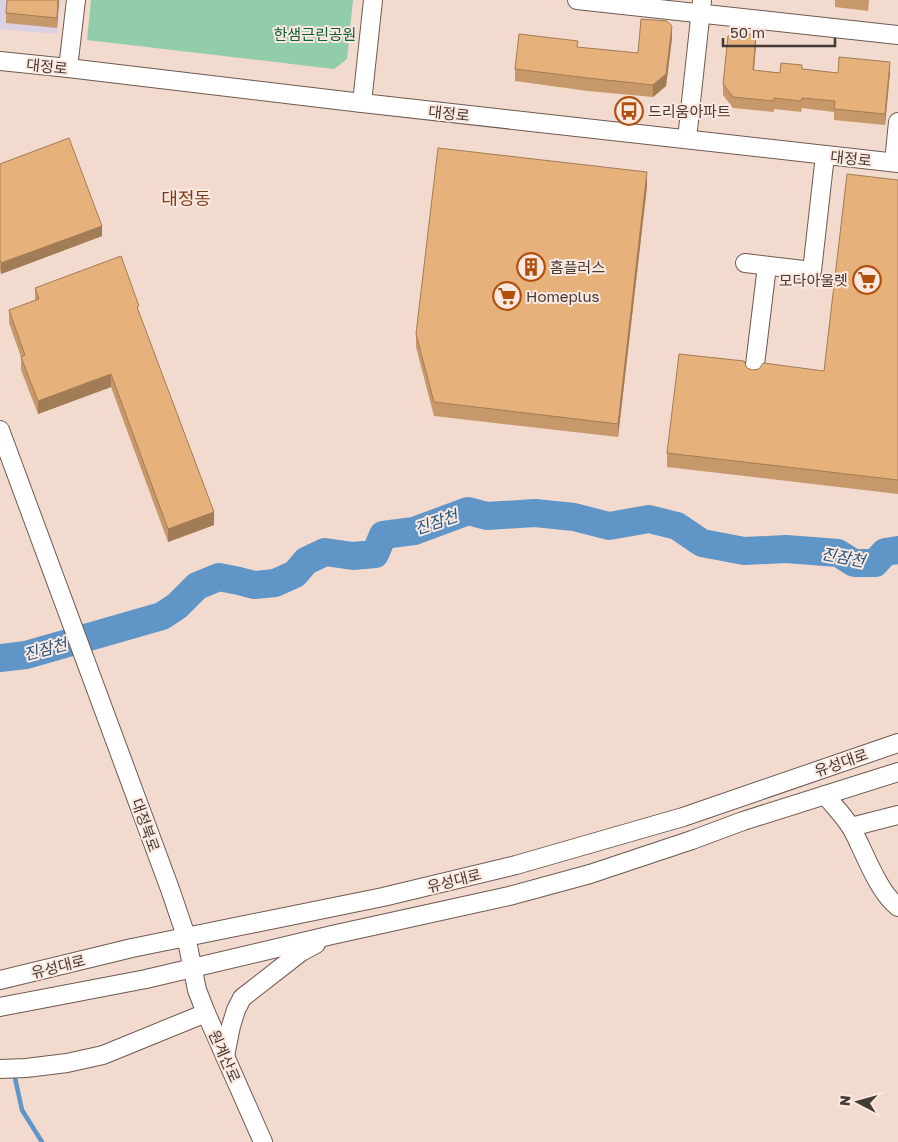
<svg xmlns="http://www.w3.org/2000/svg" width="898" height="1142" font-family="'Golos Text','Noto Sans KR',sans-serif">
<style>
.industrial{fill:#dbd1e5}
.green{fill:#90cda8}
.lines{fill:none;stroke-linecap:round;stroke-linejoin:round}
.stream{stroke:#5f95c7;stroke-width:4.5}
.river{stroke:#5f95c7;stroke-width:28}
.minor-casing{stroke:#6e594f;stroke-width:20}
.minor{stroke:#fff;stroke-width:18}
.wall{fill:#c7986a}
.shaded-wall{fill:#a27c56}
.building{fill:#e7b17b;stroke:#a27c56}
.labels{text-anchor:middle;dominant-baseline:central;stroke-width:4;stroke-linejoin:round;paint-order:stroke}
.park-label{font-size:15px;fill:#0b613b;stroke:#fce8de}
.street-label{font-size:15px;fill:#443b36;stroke:#fce8de}
.poi-label{font-size:15px;fill:#443b36;stroke:#fce8de;text-anchor:start}
.water-label{font-size:16px;font-style:italic;fill:#1b5585;stroke:#fce8de}
.quarter-label{font-size:18px;fill:#7a3b17;stroke:#fce8de}
</style>
<rect width="100%" height="100%" fill="#f2dace"/>
<polygon class="industrial" points="0,0 61,0 57,34 0,29"/>
<polygon class="green" points="91,0 353,0 347,59 334,69 87,40"/>
<g class="lines">
<polyline class="stream" points="15,1078 22,1110 42,1142"/>
<polyline class="river" points="0,658 26,655 162,616 177,606 197,586 219,577 239,581 254,585 275,583 295,574 306,561 325,552 353,556 375,554 383,535 414,531 468,511 487,516 535,513 574,517 609,526 649,519 677,526 702,543 744,551 786,549 838,553 854,563 875,563 885,552 898,550"/>
<defs>
<g id="minor">
<polyline points="577,0 898,35"/>
<polyline points="0,61 68,68 362,103 898,163"/>
<polyline points="68,68 76,0"/>
<polyline points="362,103 373,0"/>
<polyline points="687,139 702,0"/>
<polyline points="894,162 898,122"/>
<polyline points="745,263 812,271 825,155"/>
<polyline points="754,373 767,266"/>
<polyline points="0,430 170,889 186,936 197,990 206,1013 263,1142"/>
<path d="M825,795C834,806 845,817 852,829C864,851 878,892 898,907"/>
<polyline points="851,827 898,815"/>
<polyline points="0,980 132,948 383,897 516,865 683,817 898,743"/>
<polyline points="0,1007 146,979 332,935 509,896 590,874 692,840 743,821 898,772"/>
<polyline points="225,1056 231,1026 236,1010 242,998 301,952 316,944"/>
<polyline points="0,1069 26,1068 67,1063 103,1055 206,1013"/>
</g>
</defs>
<use href="#minor" class="minor-casing"/>
<use href="#minor" class="minor"/>
</g>
<g class="wall">
<polygon points="59,0 57,28 6,23 6,13"/>
<polygon points="835,0 869,0 868,11 835,7"/>
<polygon points="672,38 666,86 653,97 588,91 515,81 515,69 578,47 638,53"/>
<polygon points="756,45 754,70 780,73 802,69 838,73 890,72 885,125 834,120 834,112 802,108 801,112 774,109 774,112 733,108 723,95 723,84"/>
<polygon points="0,164 102,236 1,274 0,270"/>
<polygon points="898,180 898,494 667,467 667,453 747,368 752,370 824,371"/>
<polygon points="647,186 618,437 434,416 416,347 416,334"/>
<polygon points="35,288 139,312 214,525 168,542 111,387 38,414 21,370 21,357 9,323 9,310 35,300"/>
</g>
<g class="shaded-wall">
<polygon points="58,0 59,0 57,28 57,18"/>
<polygon points="672,26 672,38 666,86 653,97 653,85"/>
<polygon points="756,35 756,45 753,80 753,70"/>
<polygon points="890,62 890,72 885,125 885,114"/>
<polygon points="647,172 647,186 618,437 618,424"/>
<polygon points="102,226 102,236 1,274 1,263"/>
<polygon points="111,374 111,387 38,414 38,401"/>
<polygon points="214,512 214,525 168,542 168,529"/>
</g>
<g class="building">
<polygon points="7,0 58,0 57,18 6,13"/>
<polygon points="641,19 667,21 672,26 666,74 653,85 588,78 515,69 519,34 578,41 577,47 638,53"/>
<polygon points="732,32 756,35 753,70 780,73 781,63 802,65 802,69 838,73 839,57 890,62 885,114 834,109 835,101 802,98 801,101 774,98 774,101 733,97 723,84 728,36"/>
<polygon points="69,138 102,226 1,263 0,260 0,164"/>
<polygon points="438,148 647,172 618,424 434,402 416,334"/>
<polygon points="847,174 898,180 898,480 667,453 679,354 744,361 747,368 752,370 759,369 763,363 824,371"/>
<polygon points="121,256 139,306 137,307 214,512 168,529 111,374 38,401 21,357 25,355 9,310 39,299 35,288"/>
</g>
<defs>
<symbol id="bus-ring" viewBox="-11 -11 22 22"><circle r="9.5" fill="#fce8de" stroke="#b04f0e" stroke-width="1.5"/><path d="M-5-6H5V4H4V6H2V4H-2V6H-4V4H-5ZM-3.5-4V0h7V-4ZM-3.5 1.2v1.5H-2V1.2ZM2 1.2v1.5H3.5V1.2Z" fill="#b04f0e"/></symbol>
<symbol id="building-ring" viewBox="-11 -11 22 22"><circle r="9.5" fill="#fce8de" stroke="#b04f0e" stroke-width="1.5"/><path d="M-4-6H4V6H1V3H-1V6H-4ZM-2.5-4.3h1.7v1.8h-1.7ZM.8-4.3h1.7v1.8H.8ZM-2.5-1h1.7V.8h-1.7ZM.8-1h1.7V.8H.8Z" fill="#b04f0e"/></symbol>
<symbol id="supermarket-ring" viewBox="-11 -11 22 22"><circle r="9.5" fill="#fce8de" stroke="#b04f0e" stroke-width="1.5"/><path d="M-6-5.5h2.5l.6 2H6L4.5 2H-2.5L-4.4-4H-6ZM-1.5 3.2a1.3 1.3 0 1 0 .1 0ZM3 3.2a1.3 1.3 0 1 0 .1 0Z" fill="#b04f0e"/></symbol>
</defs>
<g fill-rule="evenodd">
<use href="#bus-ring" x="613" y="95" width="32" height="32"/>
<use href="#building-ring" x="515" y="251" width="32" height="32"/>
<use href="#supermarket-ring" x="851" y="264" width="32" height="32"/>
<use href="#supermarket-ring" x="491" y="280" width="32" height="32"/>
</g>
<g class="labels">
<g class="park-label">
<text x="315" y="34">한샘근린공원</text>
</g>
<g class="street-label">
<text transform="translate(47 66) rotate(6)">대정로</text>
<text transform="translate(449 113) rotate(6)">대정로</text>
<text transform="translate(851 158) rotate(6)">대정로</text>
<text transform="translate(841 762) rotate(-19)">유성대로</text>
<text transform="translate(146 825) rotate(70)">대정북로</text>
<text transform="translate(454 880) rotate(-14)">유성대로</text>
<text transform="translate(58 966) rotate(-14)">유성대로</text>
<text transform="translate(225 1056) rotate(66)">원계산로</text>
</g>
<g class="poi-label">
<text x="648" y="111">드리움아파트</text>
<text x="550" y="267">홈플러스</text>
<text x="848" y="280" text-anchor="end">모다아울렛</text>
<text x="526" y="296">Homeplus</text>
</g>
<g class="water-label">
<text transform="translate(436 522) rotate(-19)">진잠천</text>
<text transform="translate(843 557) rotate(11)">진잠천</text>
<text transform="translate(45 649) rotate(-15)">진잠천</text>
</g>
<g class="quarter-label">
<text x="186" y="198">대정동</text>
</g>
</g>
<g transform="translate(858 1102) rotate(276)" stroke="#fce8de" stroke-width="4" paint-order="stroke">
<path d="M0-4L9 19L0 12L-9 19Z" fill="#443b36"/>
<text y="-8" font-size="14" font-weight="bold" text-anchor="middle" fill="#443b36">N</text>
</g>
<path d="M723 38v8h112v-8" fill="none" stroke="#443b36" stroke-width="2.5"/>
<text x="730" y="38" font-size="15" fill="#443b36" stroke="#fce8de" stroke-width="4" paint-order="stroke">50 m</text>
</svg>
